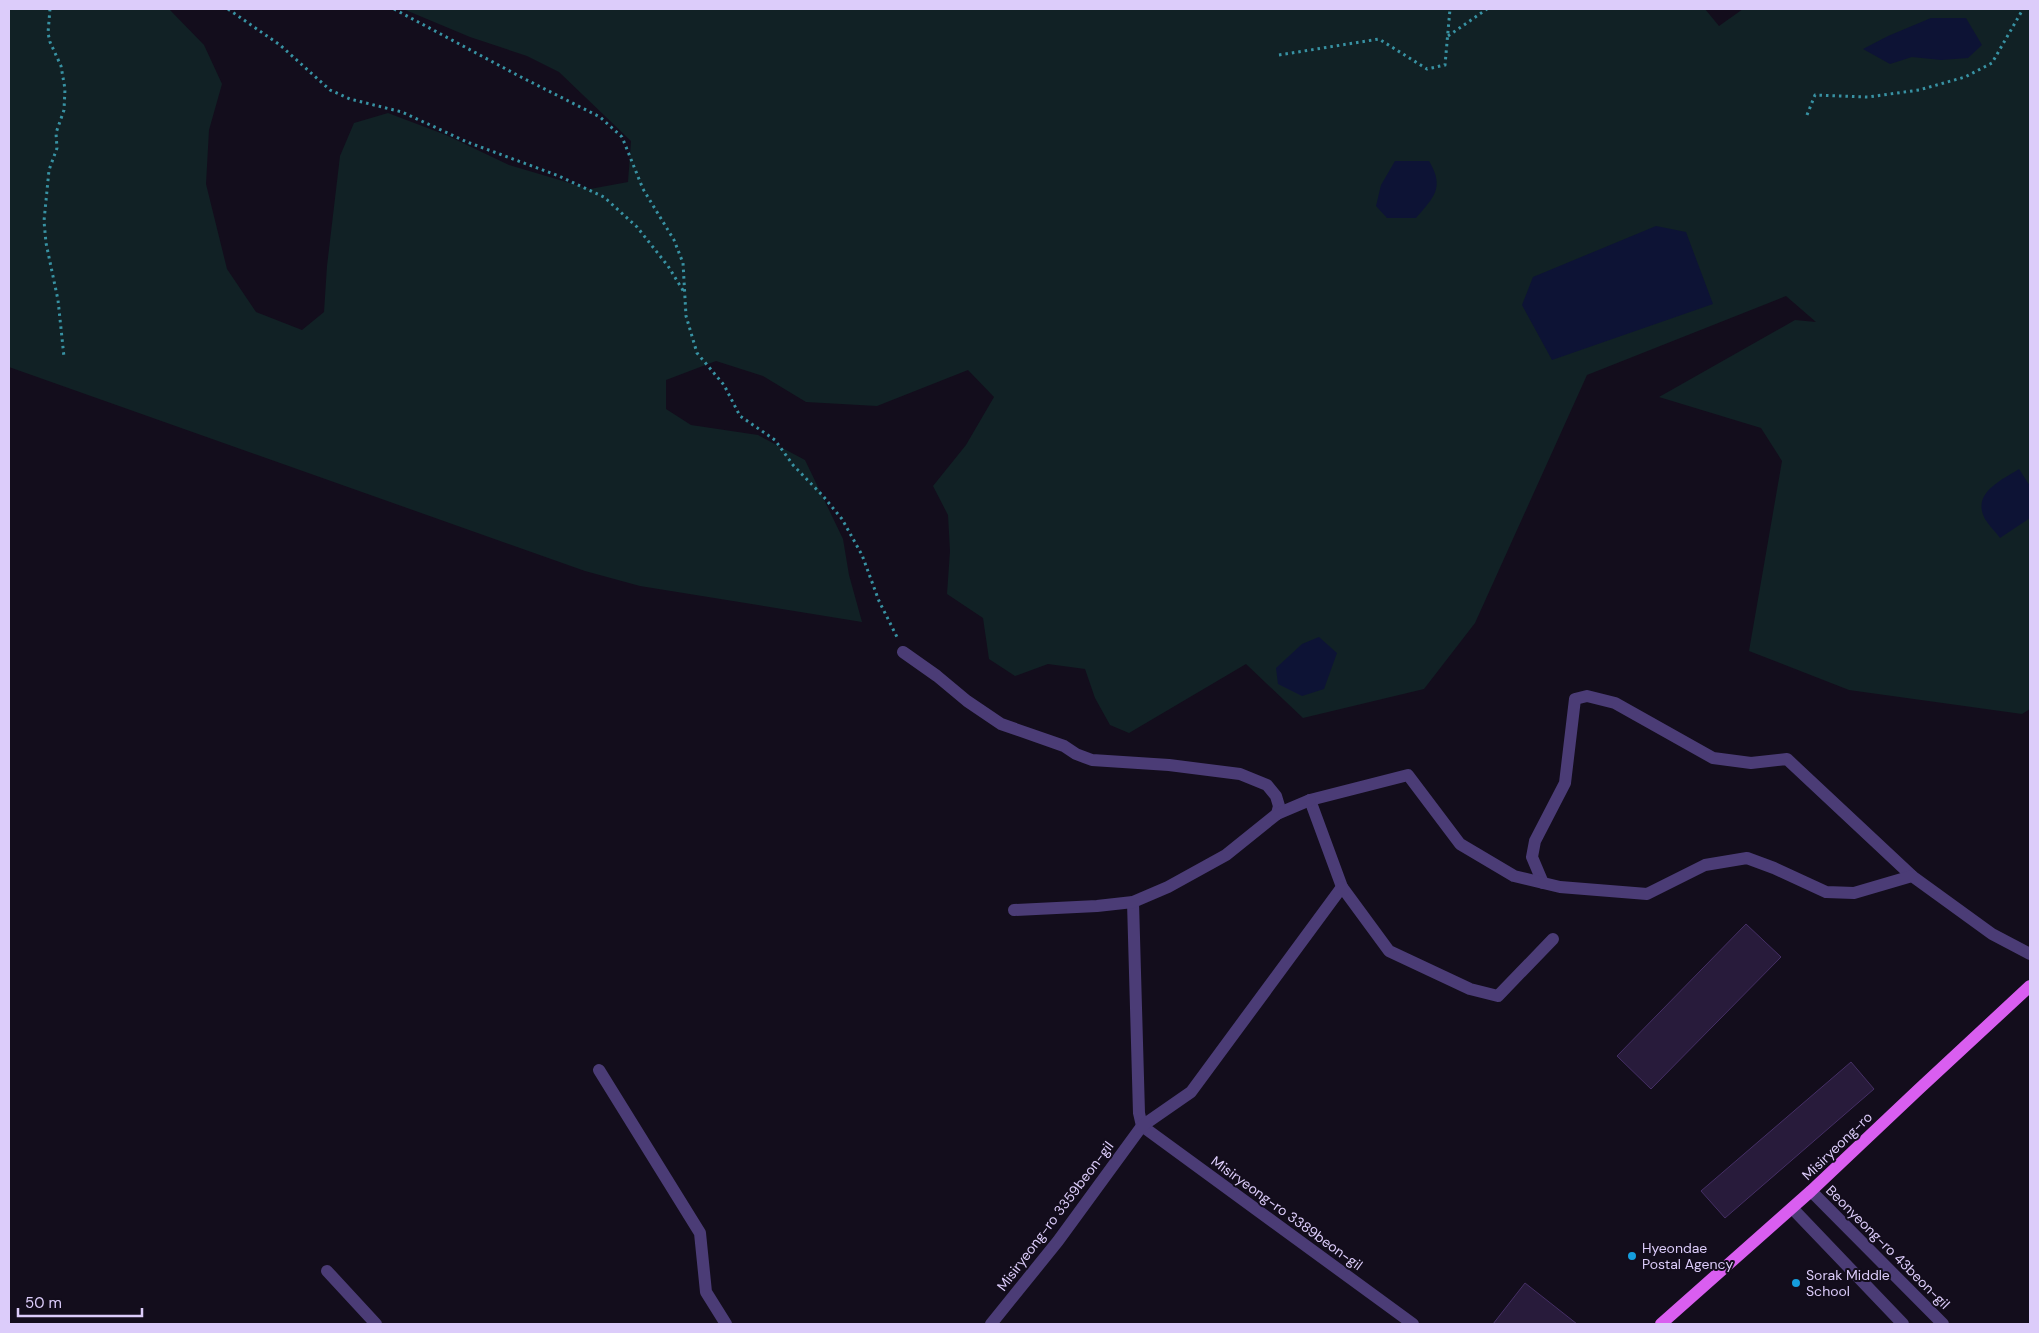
<svg xmlns="http://www.w3.org/2000/svg" width="2039" height="1333" font-family="'DM Sans',sans-serif">
<style>
.green{fill:#112125}
.water{fill:#0d1335}
.building{fill:#281b3b;stroke:#452f65}
.lines{fill:none;stroke-linecap:round;stroke-linejoin:round}
.path{stroke:#3892a3;stroke-width:3;stroke-dasharray:2.5 4;stroke-linecap:butt}
.minor{stroke:#4b3c76;stroke-width:12}
.major{stroke:#d95ef0;stroke-width:12}
.poi-dot{fill:#159ede;stroke:#130d1c;stroke-width:2}
.labels{text-anchor:middle;dominant-baseline:central;stroke-width:4;stroke-linejoin:round;paint-order:stroke}
.street-label{font-size:14px;fill:#dcccfa;stroke:#130d1c}
.poi-label{font-size:14px;fill:#dcccfa;stroke:#130d1c;text-anchor:start}
</style>
<rect width="100%" height="100%" fill="#130d1c"/>
<polygon class="green" points="9,9 169,9 204,45 222,84 209,130 206,184 227,269 256,312 302,330 324,312 327,266 340,156 354,123 388,113 446,135 509,165 590,189 628,182 631,141 559,72 527,56 470,37 403,9 1705,9 1719,26 1743,9 2030,9 2030,709 2022,714 1849,690 1749,651 1782,461 1761,428 1659,397 1795,320 1816,322 1786,296 1587,375 1475,623 1424,689 1303,718 1246,664 1129,733 1110,725 1095,698 1085,669 1048,664 1015,676 989,659 983,618 947,594 950,551 948,515 933,486 966,445 994,397 968,370 877,406 806,402 763,376 716,361 666,380 666,409 691,425 758,435 805,460 843,539 849,575 862,622 640,586 585,571 9,367"/>
<g class="water">
<polygon points="1931,18 1966,18 1982,45 1968,58 1941,60 1912,57 1890,64 1863,49 1888,36"/>
<path d="M1395,161H1429C1445,188 1434,197 1416,218H1387L1376,206L1381,185Z"/>
<polygon points="1656,226 1686,232 1713,304 1552,360 1522,305 1533,277"/>
<path d="M2019,469L2030,486V518L2000,538C1996,532 1989,526 1985,519C1971,493 2002,480 2019,469Z"/>
<polygon points="1319,637 1337,653 1324,689 1302,696 1278,684 1276,668 1302,644"/>
</g>
<g class="building">
<polygon points="1746,924 1781,957 1651,1089 1617,1056"/>
<polygon points="1851,1062 1874,1089 1725,1218 1701,1191"/>
<polygon points="1525,1283 1577,1324 1493,1324"/>
</g>
<g class="lines">
<g class="path">
<polyline points="50,9 48,33 50,42 61,66 65,89 64,110 56,133 57,148 49,170 44,221 46,243 58,300 64,357"/>
<polyline points="228,9 280,45 330,90 350,99 402,112 467,142 559,176 604,197 637,227 668,266 684,292"/>
<polyline points="394,9 519,76 600,117 622,137 643,189 674,240 683,263 686,316 697,353 724,385 740,416 775,440 793,465 823,496 842,519 862,555 879,601 898,639"/>
<polyline points="1448,36 1487,9"/>
<polyline points="1279,55 1379,39 1427,69 1445,65 1450,9"/>
<polyline points="1807,115 1815,95 1868,97 1919,90 1965,77 1992,63 2023,9"/>
</g>
<g class="minor">
<polyline points="903,652 937,676 967,701 1001,724 1064,746 1076,754 1092,760 1169,765 1240,774 1267,785 1276,796 1279,806 1277,814"/>
<polyline points="1543,883 1532,857 1535,841 1565,783 1575,699 1587,696 1615,703 1713,758 1751,763 1787,759 1912,876"/>
<polyline points="1342,887 1310,800 1408,775 1460,844 1514,876 1560,887 1647,894 1705,865 1747,858 1774,868 1826,892 1854,893 1912,876 1992,934 2030,954"/>
<polyline points="1133,902 1139,1113 1142,1126"/>
<polyline points="1014,910 1097,906 1133,902 1168,887 1226,855 1277,814 1310,800"/>
<polyline points="599,1070 700,1233 706,1292 726,1324"/>
<polyline points="1142,1126 1413,1324"/>
<polyline points="1811,1191 1943,1324"/>
<polyline points="1792,1208 1903,1324"/>
<polyline points="327,1271 376,1324"/>
<polyline points="991,1324 1058,1241 1142,1126 1191,1092 1342,887 1389,951 1470,989 1498,996 1553,939"/>
</g>
<polyline class="major" points="1661,1324 1811,1191 1919,1089 2030,986"/>
</g>
<g class="poi-dot">
<circle cx="1632" cy="1256" r="5"/>
<circle cx="1796" cy="1283" r="5"/>
</g>
<g class="labels">
<g class="street-label">
<text transform="translate(1837 1146) rotate(-44)">Misiryeong-ro</text>
<text transform="translate(1287 1213) rotate(36)">Misiryeong-ro 3389beon-gil</text>
<text transform="translate(1055 1216) rotate(-53)">Misiryeong-ro 3359beon-gil</text>
<text transform="translate(1888 1247) rotate(45)">Beonyeong-ro 43beon-gil</text>
</g>
<g class="poi-label">
<text x="1642" y="1248">Hyeondae<tspan x="1642" dy="16">Postal Agency</tspan></text>
<text x="1806" y="1275">Sorak Middle<tspan x="1806" dy="16">School</tspan></text>
</g>
</g>
<rect width="2039" height="1333" fill="none" stroke="#dcccfa" stroke-width="20"/>
<path d="M18 1308v8h124v-8" fill="none" stroke="#dcccfa" stroke-width="2.5"/>
<text x="25" y="1308" font-size="15" fill="#dcccfa" stroke="#130d1c" stroke-width="4" paint-order="stroke">50 m</text>
</svg>
